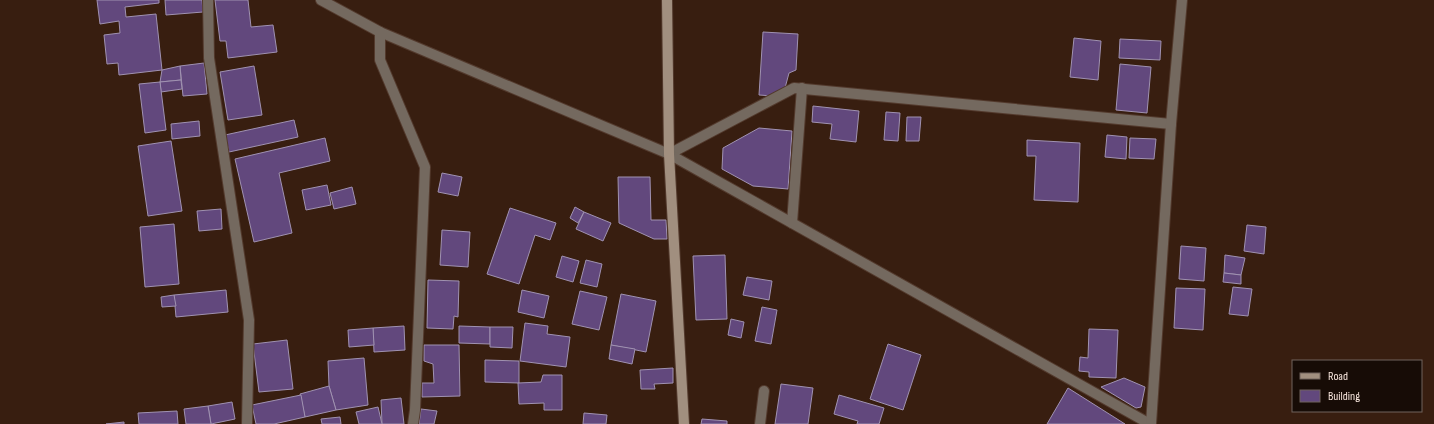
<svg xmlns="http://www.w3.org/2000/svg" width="1434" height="424" font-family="'Sofia Sans Condensed',sans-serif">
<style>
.building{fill:#62487d;stroke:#a092b1}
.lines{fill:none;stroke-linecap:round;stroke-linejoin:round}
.lane-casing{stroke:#533a2d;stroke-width:12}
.street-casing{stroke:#533a2d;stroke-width:12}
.secondary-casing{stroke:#533a2d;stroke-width:12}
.lane{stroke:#74695f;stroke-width:10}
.street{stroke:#74695f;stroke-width:10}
.secondary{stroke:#a18f7f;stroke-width:10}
</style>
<rect width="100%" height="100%" fill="#381e10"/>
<g class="building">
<polygon points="97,0 159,0 159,3 125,7 126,17 156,14 162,70 119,75 118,63 107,64 104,35 120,33 119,21 100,24"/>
<polygon points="165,0 202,0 203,12 166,15"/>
<polygon points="215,0 248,0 251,27 273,25 277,52 228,58 226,41 220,41"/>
<polygon points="763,32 798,34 796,70 789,73 785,88 773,96 759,95"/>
<polygon points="1074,38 1101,41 1098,80 1070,77"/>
<polygon points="1120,39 1161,41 1160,60 1119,58"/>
<polygon points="204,63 207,94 183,96 180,66"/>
<polygon points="1120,64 1151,67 1147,113 1116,110"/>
<polygon points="180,66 181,80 160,82 162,70"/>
<polygon points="254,66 262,115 228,120 220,72"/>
<polygon points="181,80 182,89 161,92 160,82"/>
<polygon points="160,82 166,130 145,133 139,84"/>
<polygon points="813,106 859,111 856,142 830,139 832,124 812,122"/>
<polygon points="886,112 900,113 898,141 884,140"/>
<polygon points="907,117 921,117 919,141 906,141"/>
<polygon points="294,120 298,137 229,152 225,135"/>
<polygon points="199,121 200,136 172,139 171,124"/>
<polygon points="759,128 792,131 788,189 753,186 722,169 723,148"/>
<polygon points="1107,135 1127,137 1126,159 1105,157"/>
<polygon points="325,138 330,161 279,173 292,233 254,242 235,159"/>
<polygon points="1130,138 1156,139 1154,159 1129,158"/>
<polygon points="1027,140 1080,143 1078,202 1034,200 1036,156 1027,156"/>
<polygon points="171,141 182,211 148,216 138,146"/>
<polygon points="442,173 462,177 458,196 438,192"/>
<polygon points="618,177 650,177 651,220 666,220 667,239 654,239 619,223"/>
<polygon points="327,185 331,205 306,210 302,190"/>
<polygon points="352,187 356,204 334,209 330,193"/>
<polygon points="575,207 584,212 578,223 570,218"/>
<polygon points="510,208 556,223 550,240 535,235 519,284 487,274"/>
<polygon points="221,209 222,229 199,231 197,211"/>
<polygon points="584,212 611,223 603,241 576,229"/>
<polygon points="174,224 179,284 145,287 140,227"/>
<polygon points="1247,225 1266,227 1264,254 1244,251"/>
<polygon points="442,230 470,232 468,267 440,265"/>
<polygon points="1181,246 1206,248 1204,281 1179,279"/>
<polygon points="725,255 727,319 696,320 693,256"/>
<polygon points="1225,255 1245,258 1241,275 1224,273"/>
<polygon points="562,256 579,261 573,282 556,277"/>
<polygon points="586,260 602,264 597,287 580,283"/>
<polygon points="1224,273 1241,275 1241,284 1223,282"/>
<polygon points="747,277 772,281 769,300 743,295"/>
<polygon points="428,280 459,281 458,317 454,316 453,329 427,328"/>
<polygon points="1233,287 1252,289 1248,316 1229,314"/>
<polygon points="1176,288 1205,289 1203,330 1174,328"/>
<polygon points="226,290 228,312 176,317 174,295"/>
<polygon points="522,290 549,296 544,318 518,312"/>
<polygon points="580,291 607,297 599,330 572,324"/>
<polygon points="621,294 656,301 646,352 611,345"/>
<polygon points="174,295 176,306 162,307 161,297"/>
<polygon points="762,307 777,310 771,344 755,341"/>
<polygon points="731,319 744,322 741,338 728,335"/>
<polygon points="525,323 548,326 547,334 570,337 566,367 520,361"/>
<polygon points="404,326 405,350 374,352 373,328"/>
<polygon points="459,326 490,327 490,344 459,343"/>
<polygon points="490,327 513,327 512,348 490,347"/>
<polygon points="373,328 374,345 349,347 348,330"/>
<polygon points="1089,329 1118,330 1116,378 1089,377 1089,372 1079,371 1080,357 1088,358"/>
<polygon points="287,340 293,389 259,392 253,344"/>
<polygon points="888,344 921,355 903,410 870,399"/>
<polygon points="424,345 459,345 460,396 422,397 422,383 434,383 433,364 424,361"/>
<polygon points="611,345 635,349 632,364 609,359"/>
<polygon points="364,358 368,405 336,410 329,386 328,361"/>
<polygon points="485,360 519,361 519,383 485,382"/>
<polygon points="673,368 673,383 654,384 655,389 641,389 640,370"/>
<polygon points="543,375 562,375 562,410 544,410 544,403 519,404 518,383 541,382"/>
<polygon points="1124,378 1145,387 1141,407 1136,408 1101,387"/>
<polygon points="781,384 813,388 808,424 775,424"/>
<polygon points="329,386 336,410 305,417 300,394"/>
<polygon points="1068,388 1125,424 1047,424"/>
<polygon points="301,395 305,417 274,424 256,424 252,405"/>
<polygon points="839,395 884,408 879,424 857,424 858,421 834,414"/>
<polygon points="401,398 404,424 382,424 381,400"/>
<polygon points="232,402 235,419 211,424 208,406"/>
<polygon points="208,406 211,424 186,424 184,409"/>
<polygon points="378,407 382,424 359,424 356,412"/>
<polygon points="421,409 437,411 434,424 419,424"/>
<polygon points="177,411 178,424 139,424 138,413"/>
<polygon points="584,413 607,415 606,424 583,424"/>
<polygon points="340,417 341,424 322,424 321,419"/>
<polygon points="702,419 727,421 727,424 701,424"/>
<polygon points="124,422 124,424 106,424"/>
</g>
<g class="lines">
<defs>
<g id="lane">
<polyline points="669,154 794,88 1171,124"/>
<polyline points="792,223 802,88"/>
<polyline points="760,424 764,391"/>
</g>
<g id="street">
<polyline points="208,0 209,58 249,320 247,424"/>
<polyline points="321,0 380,32 669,154 1150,424"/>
<polyline points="380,32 380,60 425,167 415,410 413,424"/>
<polyline points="1151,424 1171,124 1182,0"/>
</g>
<polyline id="secondary" points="667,0 669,154 684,424"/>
</defs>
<use href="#lane" class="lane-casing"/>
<use href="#street" class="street-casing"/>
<use href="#secondary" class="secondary-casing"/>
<use href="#lane" class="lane"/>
<use href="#street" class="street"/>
<use href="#secondary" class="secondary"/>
</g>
<rect x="1292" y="360" width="130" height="52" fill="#170c06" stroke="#71635c"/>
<rect x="1300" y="373" width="20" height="6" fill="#a18f7f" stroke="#71635c"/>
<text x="1328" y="380" font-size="12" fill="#f7e5dc">Road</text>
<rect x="1300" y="390" width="20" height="12" fill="#62487d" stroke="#71635c"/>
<text x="1328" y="400" font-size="12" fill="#f7e5dc">Building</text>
</svg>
